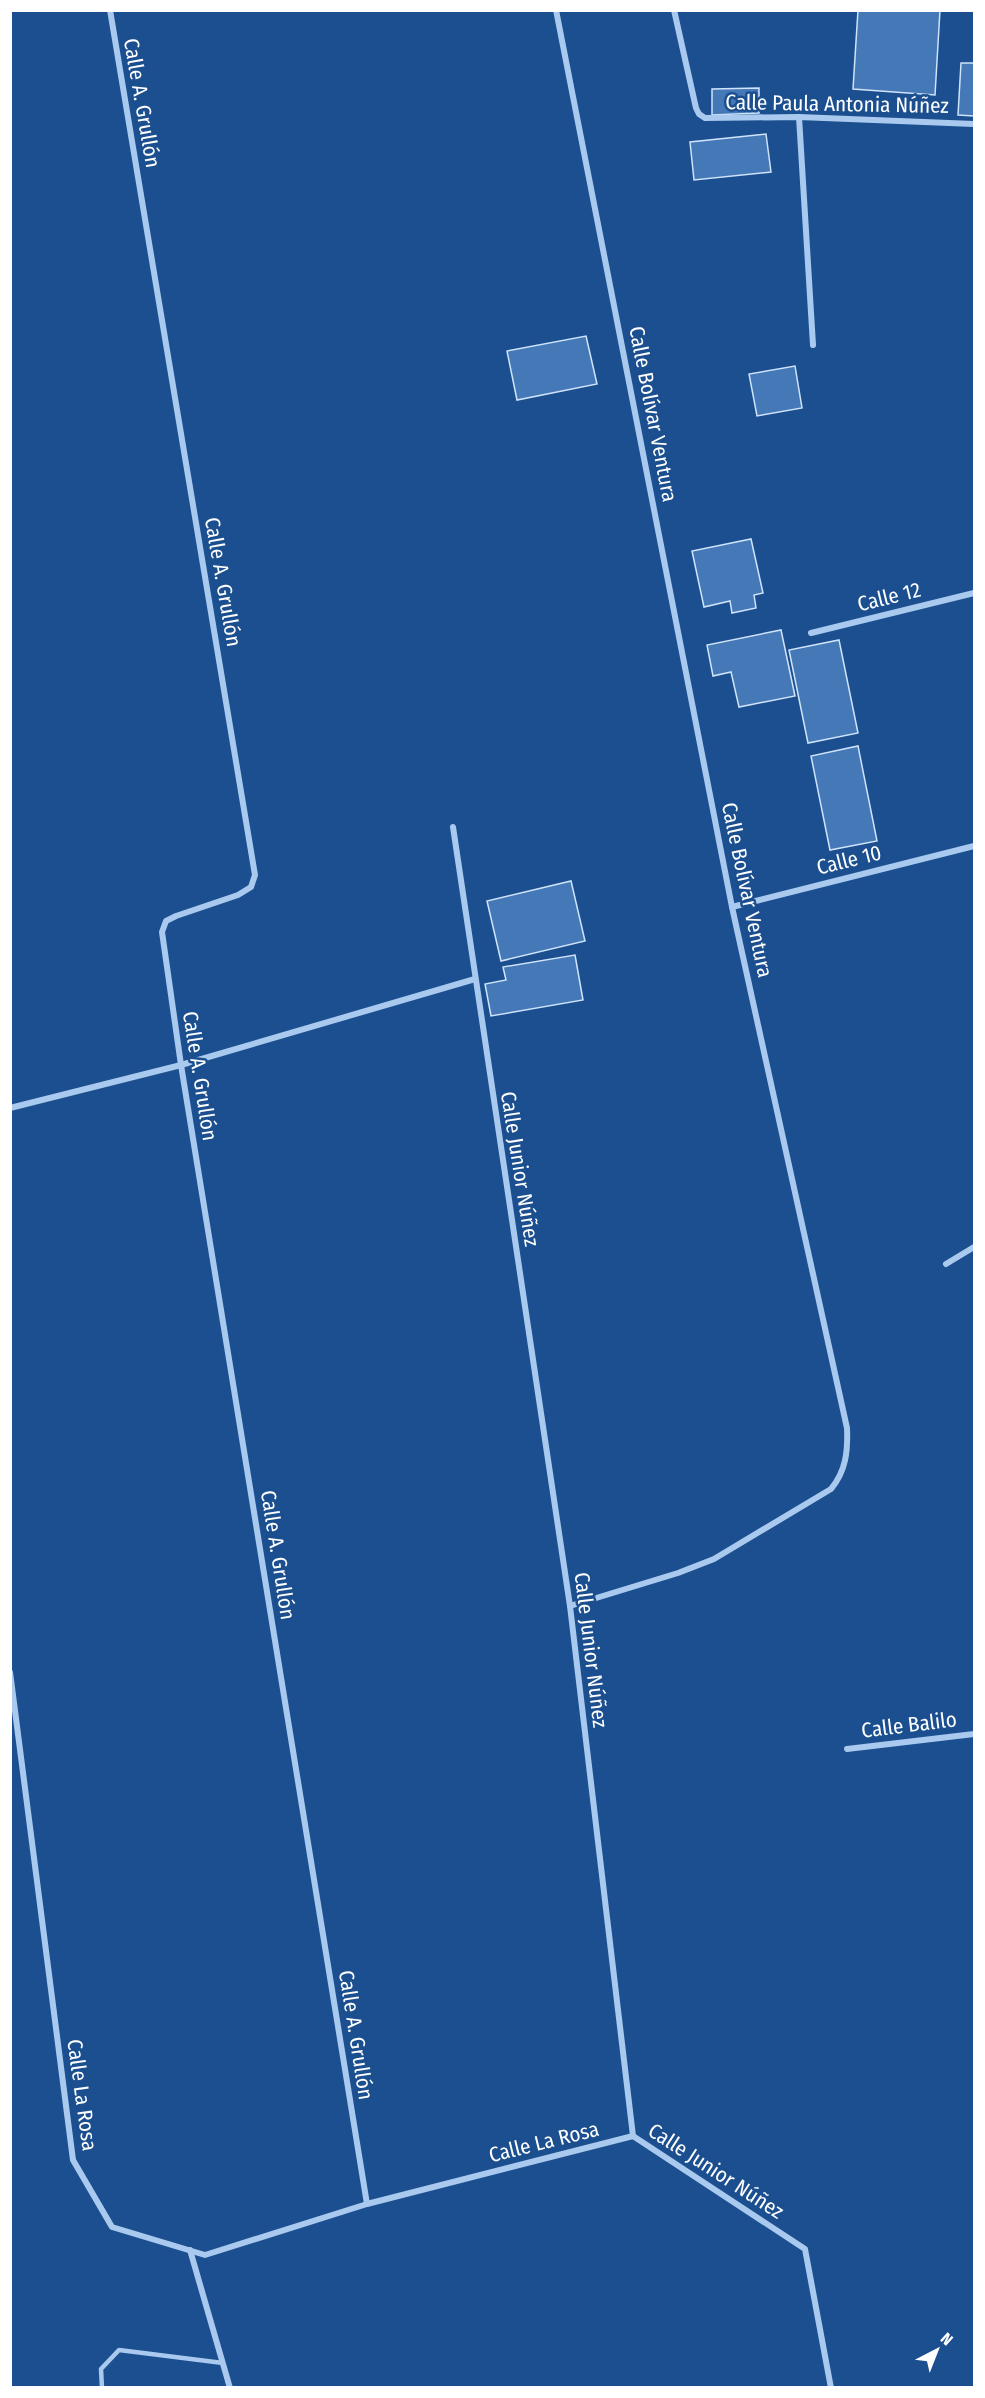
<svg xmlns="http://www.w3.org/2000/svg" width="985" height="2398" font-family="'Fira Sans Condensed',sans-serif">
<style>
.building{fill:#4478b7;stroke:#cfe3fa;stroke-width:1.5}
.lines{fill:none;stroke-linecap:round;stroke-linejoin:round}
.lane{stroke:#a9c9ee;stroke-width:4.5}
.street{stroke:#a9c9ee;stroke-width:6}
.labels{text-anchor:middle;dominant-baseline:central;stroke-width:5;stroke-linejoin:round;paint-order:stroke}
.street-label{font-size:21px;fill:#fff;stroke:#1b4f8f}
</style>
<rect width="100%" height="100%" fill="#1b4f8f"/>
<g class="building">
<polygon points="858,10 940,10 935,95 853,89"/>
<polygon points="961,63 974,63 974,116 958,115"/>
<polygon points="759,88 759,113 712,115 712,89"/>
<polygon points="766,134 771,172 694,180 690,142"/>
<polygon points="586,336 597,384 517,400 507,351"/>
<polygon points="795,366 802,408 757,416 749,374"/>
<polygon points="751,539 763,593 754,595 756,608 732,613 730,601 704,607 692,551"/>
<polygon points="781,630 795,696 739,707 731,672 713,676 707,645"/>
<polygon points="839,640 858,733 808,743 789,650"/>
<polygon points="858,746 877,841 830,850 811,756"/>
<polygon points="571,881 585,941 501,961 487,901"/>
<polygon points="575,955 583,1000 491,1016 485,984 506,980 503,967"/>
</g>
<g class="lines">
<polyline class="lane" points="102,2388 101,2369 119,2350 223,2363"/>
<g class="street">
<polyline points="110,10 255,875 251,887 238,895 176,916 166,921 162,932 181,1065 367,2204"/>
<path d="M556,10L732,907L847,1428C848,1451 846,1471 831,1489L714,1559L678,1573L570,1606"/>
<polyline points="674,10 696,108 699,114 705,118 799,117 974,124"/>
<polyline points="799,117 813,345"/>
<polyline points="811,633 974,593"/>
<polyline points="453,827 570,1606 633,2136 805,2249 831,2388"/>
<polyline points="732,907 974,846"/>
<polyline points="10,1108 181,1065 475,979"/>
<polyline points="946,1264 974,1247"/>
<polyline points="10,1672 73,2160 112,2227 205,2255 367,2204 633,2136"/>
<polyline points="847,1749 974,1734"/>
<polyline points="190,2250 230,2388"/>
</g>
</g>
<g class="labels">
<g class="street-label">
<text transform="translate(142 103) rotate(80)">Calle A. Grullón</text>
<text transform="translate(837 104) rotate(1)">Calle Paula Antonia Núñez</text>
<text transform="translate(653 414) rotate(79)">Calle Bolívar Ventura</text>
<text transform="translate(223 582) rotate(80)">Calle A. Grullón</text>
<text transform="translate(889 597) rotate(-14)">Calle 12</text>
<text transform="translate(849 860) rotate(-14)">Calle 10</text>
<text transform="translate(747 890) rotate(78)">Calle Bolívar Ventura</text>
<text transform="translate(200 1076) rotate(81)">Calle A. Grullón</text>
<text transform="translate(520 1169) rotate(81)">Calle Junior Núñez</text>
<text transform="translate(278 1555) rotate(81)">Calle A. Grullón</text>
<text transform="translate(591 1650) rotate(83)">Calle Junior Núñez</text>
<text transform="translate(909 1725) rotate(-7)">Calle Balilo</text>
<text transform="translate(356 2035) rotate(81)">Calle A. Grullón</text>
<text transform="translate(82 2095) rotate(82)">Calle La Rosa</text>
<text transform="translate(544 2142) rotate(-14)">Calle La Rosa</text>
<text transform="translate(716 2171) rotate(33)">Calle Junior Núñez</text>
</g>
</g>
<rect width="985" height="2398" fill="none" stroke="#ffffff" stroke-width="24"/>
<g transform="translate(937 2350) rotate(42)" stroke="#1b4f8f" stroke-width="4.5" paint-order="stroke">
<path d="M0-4.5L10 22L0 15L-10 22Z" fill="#ffffff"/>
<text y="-9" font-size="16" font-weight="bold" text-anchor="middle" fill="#ffffff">N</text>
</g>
</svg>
